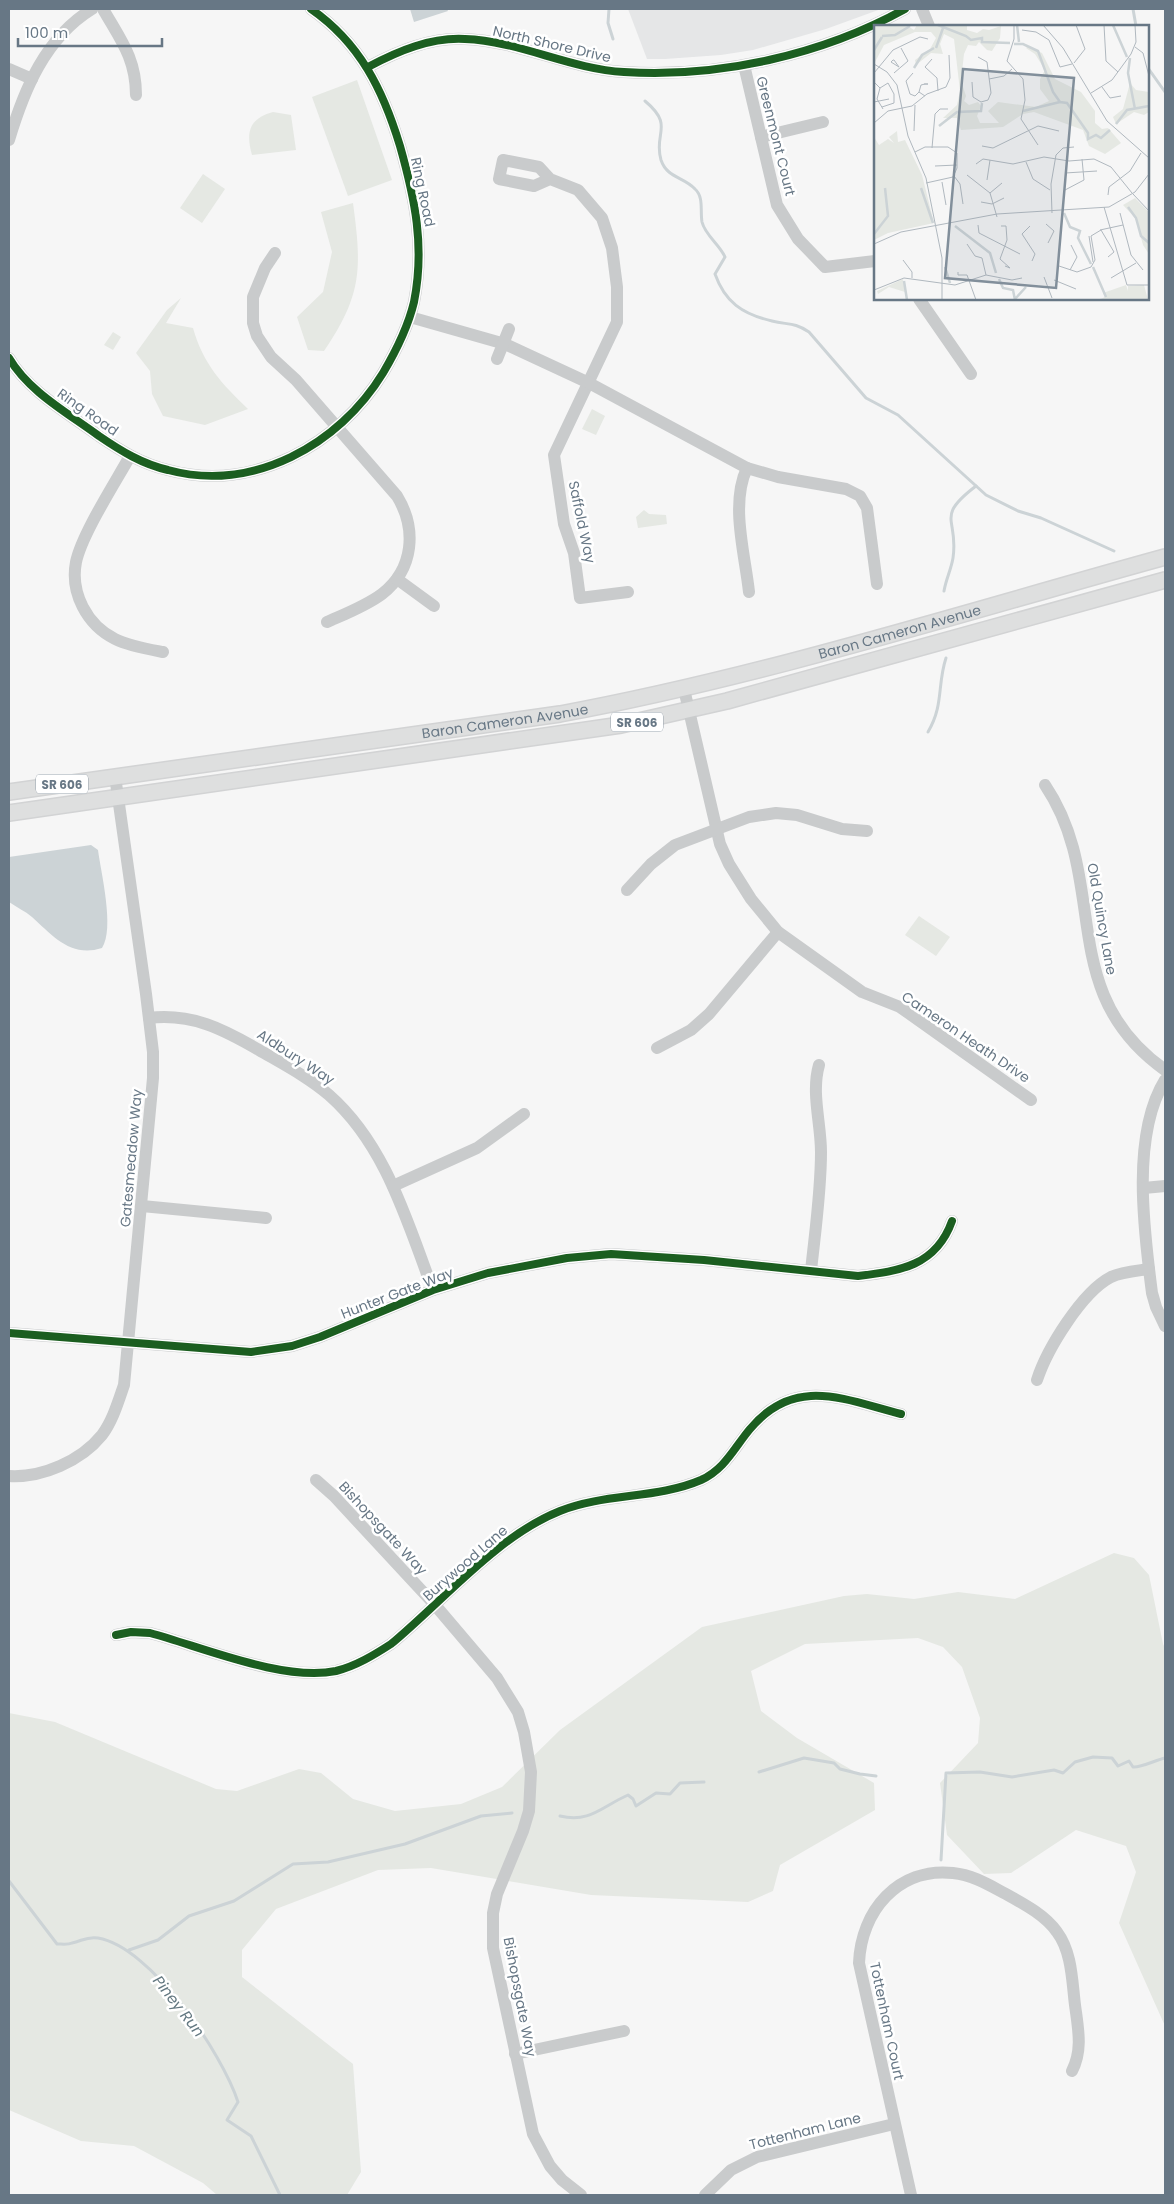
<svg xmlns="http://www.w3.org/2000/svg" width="1174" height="2204" font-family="Poppins,sans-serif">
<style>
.built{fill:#e5e6e7}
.green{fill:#e5e8e3}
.water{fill:#ccd3d6}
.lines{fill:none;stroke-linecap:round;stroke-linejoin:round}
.stream{stroke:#ccd3d6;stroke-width:3}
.major-casing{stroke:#d2d3d4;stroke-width:18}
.minor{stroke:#c9cbcc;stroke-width:12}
.major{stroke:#dedfdf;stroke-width:15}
.cycleway-casing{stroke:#fff;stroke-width:11}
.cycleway{stroke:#1b5e20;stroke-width:8}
.labels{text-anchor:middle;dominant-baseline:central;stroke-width:5;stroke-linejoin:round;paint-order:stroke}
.shield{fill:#fff;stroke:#95a0aa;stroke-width:1}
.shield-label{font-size:12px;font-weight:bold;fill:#677785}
.street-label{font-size:14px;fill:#677785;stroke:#fff}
.water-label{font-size:15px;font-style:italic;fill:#637881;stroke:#fff}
.inset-river{fill:none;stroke:#ccd3d6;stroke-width:2.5}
.inset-road{fill:none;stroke:#b0b8bf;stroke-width:1}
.view{fill:#828f9b;fill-opacity:0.15;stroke:#828f9b;stroke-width:2.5}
.inset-edge{fill:none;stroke:#677785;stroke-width:2.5}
</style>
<rect width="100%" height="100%" fill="#f6f6f6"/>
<polygon class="built" points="628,9 881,9 826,29 753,50 721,55 665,59 647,59"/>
<g class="green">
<polygon points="357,80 392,180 348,196 312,97"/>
<path d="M273,112L291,115L296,150L252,155C246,133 248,119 273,112Z"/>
<polygon points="203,174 225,189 202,223 180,208"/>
<path d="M353,203C362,269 362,295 324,351L308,350L297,317L323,292L332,252L321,212Z"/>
<path d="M181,298L166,323L193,328C203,364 222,384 248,409L205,425L163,416L152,394L150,371L136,353L167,310Z"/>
<polygon points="113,332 121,337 113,350 104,345"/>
<polygon points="592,409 605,416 596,435 582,429"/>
<polygon points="644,510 649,514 666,515 667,524 638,528 636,517"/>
<polygon points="919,916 950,937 936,956 905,935"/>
<polygon points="1114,1553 1134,1558 1149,1575 1163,1644 1165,1648 1165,2026 1119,1923 1136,1872 1126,1846 1076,1830 1011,1873 984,1874 947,1835 940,1783 978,1743 980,1718 962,1667 943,1647 918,1638 805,1644 751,1671 761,1711 797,1738 874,1783 875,1810 780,1865 773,1891 748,1902 591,1895 431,1868 378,1870 276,1909 242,1950 242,1977 353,2064 361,2172 347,2195 217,2195 203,2183 134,2146 81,2141 9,2110 9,1713 55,1722 216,1789 237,1791 299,1769 321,1773 353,1799 395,1811 461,1804 502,1787 560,1730 702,1627 844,1596 867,1594 914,1599 958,1592 1015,1599"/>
</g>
<g class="water">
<polygon points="410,9 447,9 448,11 414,22"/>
<path d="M91,845L98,850C101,873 115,929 102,948C71,958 53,936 32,917C25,911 16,907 9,902V857Z"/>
</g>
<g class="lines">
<g class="stream">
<polyline points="609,9 608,23 613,39"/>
<polyline points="1133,9 1136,26"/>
<polyline points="1148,68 1165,92"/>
<path d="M645,101C675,126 653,133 661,160C667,178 684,177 695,189C704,197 700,211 702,222C705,235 720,245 725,257L715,274C725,302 742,314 772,321C788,325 794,322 809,332L866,398L898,415L986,495L1018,511L1041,518L1114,551"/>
<path d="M944,591C946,579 951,570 953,558C959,518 934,518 976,486"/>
<path d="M928,732C944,705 937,685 946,658"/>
<polyline points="759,1772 804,1758 834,1763 840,1769 860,1774 876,1776"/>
<path d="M560,1816C590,1823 601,1807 628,1795L633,1799L636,1806L656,1793L670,1794L680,1783L704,1782"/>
<path d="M941,1860L946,1773L980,1772L1012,1777L1054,1770L1063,1773L1075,1762L1093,1757L1112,1758L1118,1766L1129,1761L1133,1767C1140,1768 1156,1760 1165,1758"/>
<path d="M9,1881L57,1944C62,1944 68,1945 72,1943C82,1941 87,1936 98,1938C151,1947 222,2053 238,2102L227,2120L251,2136L280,2195"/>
<polyline points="129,1950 158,1940 189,1916 234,1901 293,1864 328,1862 405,1844 481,1816 512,1813"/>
</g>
<defs>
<g id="major">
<path id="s1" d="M9,792L560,714C765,676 965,612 1165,557"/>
<polyline points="9,813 621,725 727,701 1165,580"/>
</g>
</defs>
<use href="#major" class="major-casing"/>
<g class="minor">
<path d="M103,9C120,39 136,58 136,95"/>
<polyline points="922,9 929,26"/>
<polyline points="744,65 777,205 798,239 825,267 875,261"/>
<path d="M368,67C398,51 431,37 465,39C519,41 570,69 624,72C719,78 822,55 905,9"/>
<polyline points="9,69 32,79"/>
<polyline points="761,137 823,122"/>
<path d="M9,140C24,90 45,38 92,9"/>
<polyline points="550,179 539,167 503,160 499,179 534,186 550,179 578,190 602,218 612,248 617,287 617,322 554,455 564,524 574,553 580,598 628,592"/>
<path d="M275,253L265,268L253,297V323L257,336L271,357L296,380L397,496C417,529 414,569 382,594C366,606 345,614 327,622"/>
<polyline points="919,299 971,374"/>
<polyline points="410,317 505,344 589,383 747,468 778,477 846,489 860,496 867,508 877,584"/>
<path d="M9,358C29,392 68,413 99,436C121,451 142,464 168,470C253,493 339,445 383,373C396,351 408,327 414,302C425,247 415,199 400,146C383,90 360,43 311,9"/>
<polyline points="497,359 509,329"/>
<path d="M130,456C115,483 82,534 76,562C70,593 87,625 115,639C129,646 147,649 163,652"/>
<path d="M747,468C730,504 745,554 749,592"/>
<polyline points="397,579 434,606"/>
<polyline points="684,689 720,844 729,864 751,899 778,932 862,992 900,1007 1031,1100"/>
<path d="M1045,785C1111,883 1054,991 1165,1070"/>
<polyline points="627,890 651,864 675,845 749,817 776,813 797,815 842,829 867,831"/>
<path d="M149,1018C192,1013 223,1029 259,1050C283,1064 308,1077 329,1095C386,1145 407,1222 433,1290"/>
<polyline points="657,1048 691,1030 709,1014 778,932"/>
<path d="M1165,1080C1131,1135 1144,1231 1152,1293L1156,1307L1165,1326"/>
<polyline points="393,1186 477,1148 524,1114"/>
<polyline points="1144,1188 1165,1186"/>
<polyline points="142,1206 266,1218"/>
<path d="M811,1271C815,1232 821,1192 821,1152C821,1123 811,1093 819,1065"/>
<path d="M9,1333L251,1352L292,1346L320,1337L433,1290L488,1273L567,1258L611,1254L704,1260L858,1276C900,1271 936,1266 952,1221"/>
<path d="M1037,1380C1047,1349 1082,1292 1111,1277C1122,1272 1136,1271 1149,1269"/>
<path d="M9,1476C42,1478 81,1461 102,1435C113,1420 118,1402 124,1385L153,1078V1052L146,994L115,776"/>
<polyline points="316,1480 334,1496 435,1605 497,1678 518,1712 524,1732 531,1772 529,1811 523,1831 497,1894 493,1913 493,1948 533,2134 550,2166 562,2180 581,2195"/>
<path d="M116,1635L131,1632L150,1633C202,1647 284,1682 336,1671C356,1666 374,1655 391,1644C443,1601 497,1536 560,1511C605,1493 657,1499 701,1480C725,1469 734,1448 750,1429C795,1375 845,1400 901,1414"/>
<polyline points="515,2054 624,2031"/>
<polyline points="705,2195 731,2170 757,2157 894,2124"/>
<path d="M911,2195L859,1963C861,1911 898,1867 953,1873C973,1875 989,1885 1006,1894C1024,1904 1045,1915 1057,1932C1072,1952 1072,1981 1075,2005C1078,2028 1083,2050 1072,2071"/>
</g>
<use href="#major" class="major"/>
<defs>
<g id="cycleway">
<path d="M368,67C398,51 431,37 465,39C519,41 570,69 624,72C719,78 822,55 905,9"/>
<path d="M9,358C29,392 68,413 99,436C121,451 142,464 168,470C253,493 339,445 383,373C396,351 408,327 414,302C425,247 415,199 400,146C383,90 360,43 311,9"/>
<path d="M9,1333L251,1352L292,1346L320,1337L433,1290L488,1273L567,1258L611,1254L704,1260L858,1276C900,1271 936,1266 952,1221"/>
<path d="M116,1635L131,1632L150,1633C202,1647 284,1682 336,1671C356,1666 374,1655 391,1644C443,1601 497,1536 560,1511C605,1493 657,1499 701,1480C725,1469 734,1448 750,1429C795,1375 845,1400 901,1414"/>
</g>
</defs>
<use href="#cycleway" class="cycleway-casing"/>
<use href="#cycleway" class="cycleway"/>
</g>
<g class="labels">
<g class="shield">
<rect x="611" y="712.5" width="52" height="19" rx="4"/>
<rect x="36" y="774.5" width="52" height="19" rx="4"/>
</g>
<g class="shield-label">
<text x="637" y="722">SR 606</text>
<text x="62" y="784">SR 606</text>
</g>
<g class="street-label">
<text transform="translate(552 44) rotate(13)">North Shore Drive</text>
<text transform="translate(776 136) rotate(76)">Greenmont Court</text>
<text transform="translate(423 192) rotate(78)">Ring Road</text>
<text transform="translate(88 412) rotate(35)">Ring Road</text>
<text transform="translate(582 522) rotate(78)">Saffold Way</text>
<text stroke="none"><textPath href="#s1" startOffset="906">Baron Cameron Avenue</textPath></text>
<text stroke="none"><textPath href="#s1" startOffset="501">Baron Cameron Avenue</textPath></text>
<text transform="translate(1102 919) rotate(80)">Old Quincy Lane</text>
<text transform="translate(966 1037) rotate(34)">Cameron Heath Drive</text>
<text transform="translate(296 1057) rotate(33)">Aldbury Way</text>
<text transform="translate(131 1158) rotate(-85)">Gatesmeadow Way</text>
<text transform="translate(397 1293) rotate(-21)">Hunter Gate Way</text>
<text transform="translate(383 1528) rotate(47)">Bishopsgate Way</text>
<text transform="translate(465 1563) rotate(-41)">Burywood Lane</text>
<text transform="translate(520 1997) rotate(79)">Bishopsgate Way</text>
<text transform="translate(887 2021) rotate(78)">Tottenham Court</text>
<text transform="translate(805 2131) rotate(-14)">Tottenham Lane</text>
</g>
<g class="water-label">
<text transform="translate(179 2006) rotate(52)">Piney Run</text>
</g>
</g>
<g transform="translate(874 25)">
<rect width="275" height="275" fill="#f6f6f6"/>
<path d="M0,0H32L40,5L43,0H93V5L103,8L109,4L115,5L127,1L126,13L118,26L113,25L105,17L102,21L94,20L90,29L87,56L92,71L90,76L95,80L104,77L107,81L103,91L106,98H125L114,86L124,77L162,82L175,76L166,64V54L171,45L161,29L152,23L154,21L168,28L181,54L207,67L221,86V98L228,104L234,103L247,118L231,129L215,121L209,105L160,87L149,89L129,102L87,105L83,93H69L83,80L86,66L80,14L70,9L66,19L69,29L57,28L42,40L41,35L56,24L62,13L57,7H41L10,20L1,37ZM256,58L262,65L275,67V87L270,90L260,87L242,99L239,92L249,84ZM23,106L24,117L31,115L48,150L60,198L14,208L0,215V112L5,120L14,114L20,118L15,112ZM261,173L275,187V229L269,220L262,194L249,180ZM29,254L31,267L15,262L4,269L3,266ZM252,260L254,266V261L270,260L274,275H224L231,272L229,268Z" fill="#e5e8e3"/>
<path class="inset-river" d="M64,0L92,11L97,15L108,13V17L136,18M143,0L145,17M239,0L253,32M8,11L21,10L36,1M140,19H149L164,26L179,67L186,77L193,78L214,108V114L222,110L227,113L236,105M62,23L69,3M0,25L8,12M256,33L254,48L261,84M40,43L48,30L60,23M149,86L186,77M242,99L253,85L275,81M65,101L83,87L107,86L108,78M47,163L59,198M254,182L262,193L267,211L275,218M190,188L196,202L206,206L204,213L217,239M81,201L116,228L122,248M0,209L14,191L11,163M71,242L76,258M219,242L232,272M125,254L129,263L139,265L141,275M30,256L33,275M141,274L152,262"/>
<path class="inset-road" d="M140,0V14L133,36L149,54L151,75L147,94L164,120M169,0L189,23L233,96L275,133M230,0L232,36L244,47M148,5L162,7L175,15L186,42L198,39M261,22L269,28L275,51M58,34L51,42L63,53L64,66M19,35H20L25,42L17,37ZM200,38L211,24L202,0M0,39L13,47L23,60L34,111L52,153L68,233V275M0,48L19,25L46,12L54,14M20,48L34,36L27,23M39,48L32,56L36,69L41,71L45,67L51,71M115,54L130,51L138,44M0,57L6,63L3,74L9,84M98,57L99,72L107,77L114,75L117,68L113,37L104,32M228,62L236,73L247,71M6,63L14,58L20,69V78L8,82M45,67L47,60L51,59H54H50M217,68L238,55L257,29L262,17L261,0M0,77L15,74M0,98L14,86L38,81L53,69L72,62L76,53L75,30M40,106L41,80M108,121L119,123L164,101L185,106M58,123L61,89L66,84H74M41,127L51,122H74L83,128V143L79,152L52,158M152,137L159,154L176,165M102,139L109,134L139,139L170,132L195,136L220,134L237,142L258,168M61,141L83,140M191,148L223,146M93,150L116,168L123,192M80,151L86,159L89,179M113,155L116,135M68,157L72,180M191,165L210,155L208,134M116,168L128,158M259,169L275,186M234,170L235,162L256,146L267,128M107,177L118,179L130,173M230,182L253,260H275M178,188L177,159L182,130L189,123L200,122M246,188L257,230L269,245M172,199L180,206L174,218M104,200L105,208L146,229M127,201H132L133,215L126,234L136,243L131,241M156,201L148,209L161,229L158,236M226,205L249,200M227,205L240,227L234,232M215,211L219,237M0,219L27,207L123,189L235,182L261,167L275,149M93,219L101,231L108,233L112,250M29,235L38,247V253M185,241L203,247L217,242L221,235L217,211L227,205M196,245L203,232L197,220M84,247V250H93L102,275M170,252L178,273M237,253L262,238M180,255L202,264M0,265L30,253L81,260L112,250L138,255L148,253"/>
<path class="view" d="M89,44L200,53L182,263L71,253Z"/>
<rect width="275" height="275" class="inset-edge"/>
</g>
<rect width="1174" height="2204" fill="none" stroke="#677785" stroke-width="20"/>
<path d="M18 38v8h144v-8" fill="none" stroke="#677785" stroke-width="2.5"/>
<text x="25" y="38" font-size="15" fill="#677785" stroke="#ffffff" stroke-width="4" paint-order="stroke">100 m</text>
</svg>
